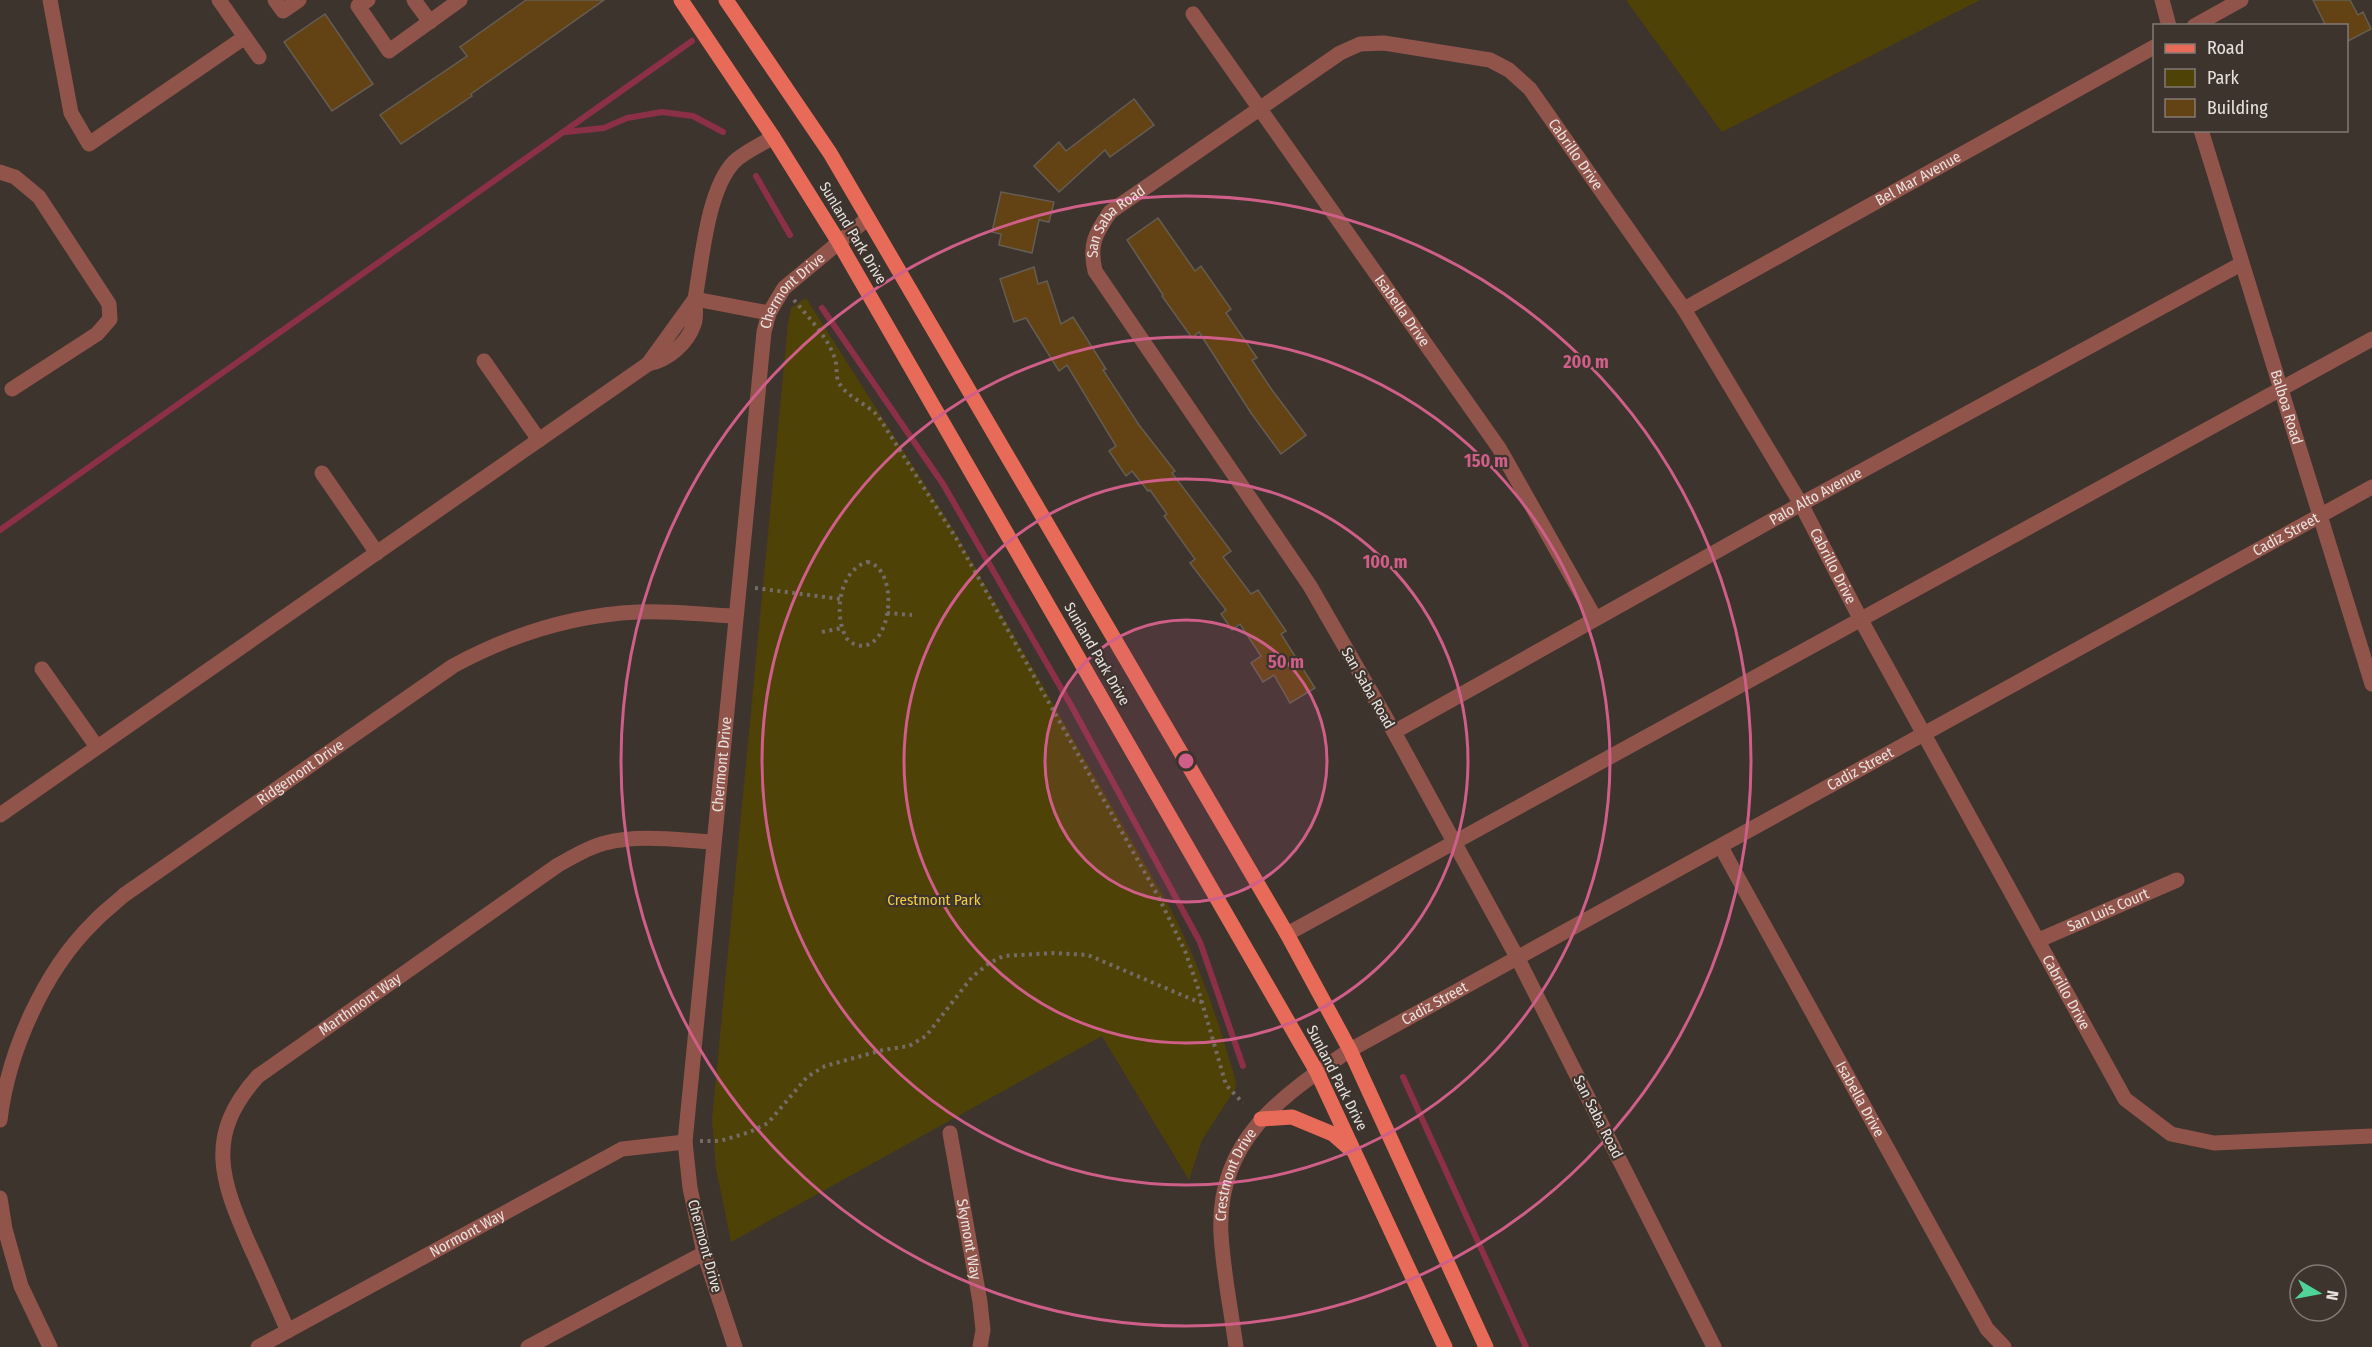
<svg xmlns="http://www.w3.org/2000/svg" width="2372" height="1347" font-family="'Fira Sans Condensed',sans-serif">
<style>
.green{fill:#4f4206}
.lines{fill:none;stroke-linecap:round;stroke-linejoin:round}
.stream{stroke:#8c3047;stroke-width:6}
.building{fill:#634313;stroke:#645d54;stroke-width:1.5}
.path{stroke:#746b66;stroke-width:4;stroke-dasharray:3 4.5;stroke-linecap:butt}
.minor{stroke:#91544a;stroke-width:15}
.major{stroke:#e86b59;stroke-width:15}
.ring{fill:none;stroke:#cf5e89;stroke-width:3}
.labels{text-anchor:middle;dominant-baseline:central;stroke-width:4.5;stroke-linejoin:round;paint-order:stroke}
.street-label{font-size:15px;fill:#e8e1de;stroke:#3e342e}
.park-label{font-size:15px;fill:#efcd40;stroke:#3e342e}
.centre{fill:#cf5e89;stroke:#3e342e;stroke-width:3}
.ring-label{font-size:18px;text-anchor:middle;font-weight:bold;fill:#cf5e89;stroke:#3e342e;stroke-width:4.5;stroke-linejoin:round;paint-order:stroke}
</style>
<rect width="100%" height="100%" fill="#3e342e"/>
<g class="green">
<polygon points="1626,0 1980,0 1722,132"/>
<path d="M806,298L953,529L1170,908C1200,966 1218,1019 1236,1082L1235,1089L1202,1140L1189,1180L1102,1036L731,1242L716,1168L712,1120L788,324L791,308Z"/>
</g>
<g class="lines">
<g class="stream">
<polyline points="566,132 604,128 627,118 662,112 693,116 723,132"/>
<polyline points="756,176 790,235"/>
<polyline points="822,308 943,484 1072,707 1200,942 1243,1066"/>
<polyline points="0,530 692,41"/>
<polyline points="1403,1077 1526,1347"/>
</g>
</g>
<g class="building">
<polygon points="526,0 604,0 471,94 472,96 401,144 380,115 467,56 460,47"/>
<polygon points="2313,0 2350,0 2358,15 2363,12 2371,29 2346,42 2346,26 2326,26"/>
<polygon points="325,14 373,84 332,111 284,42"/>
<polygon points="1134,99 1154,125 1110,157 1105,150 1059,192 1034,166 1059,142 1066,151"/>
<polygon points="1001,192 1054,202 1049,222 1039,220 1032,253 999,245 1001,234 992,232"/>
<polygon points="1158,218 1195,271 1201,266 1231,309 1226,313 1257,358 1252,360 1272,390 1306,435 1281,454 1251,413 1199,332 1192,338 1162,296 1163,295 1127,240"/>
<polygon points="1034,267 1038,284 1047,281 1061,324 1073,317 1106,369 1103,370 1139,425 1175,471 1172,473 1231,551 1223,557 1251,594 1258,590 1286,631 1281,634 1315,688 1290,703 1274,675 1263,682 1251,663 1261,656 1240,624 1232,630 1221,614 1226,610 1190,563 1195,559 1164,516 1167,514 1150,490 1148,491 1132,471 1126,476 1109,451 1116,446 1067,365 1059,371 1026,318 1014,322 1000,279"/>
</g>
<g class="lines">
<g class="path">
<path d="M794,300C808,317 826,335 834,356C838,365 835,375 839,383C847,397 867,404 878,416L956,538L1158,896L1185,951L1197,985L1226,1085L1243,1103"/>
<path d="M867,562C901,568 892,654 857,645C850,643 846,639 844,633C834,609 841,570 867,562Z"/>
<polyline points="755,588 840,599"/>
<polyline points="887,613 912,615"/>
<polyline points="822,632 842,628"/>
<polyline points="700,1141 720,1141 750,1132 768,1123 807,1077 825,1066 883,1050 909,1046 926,1036 972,977 988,964 1003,956 1054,953 1088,955 1196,1001 1202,1002"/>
</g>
<g class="minor">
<polyline points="50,0 71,113 89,144 245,37"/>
<polyline points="219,0 259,57"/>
<polyline points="275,0 283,11 299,0"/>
<polyline points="368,0 358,6 389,51 460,0"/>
<polyline points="414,0 430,22"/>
<polyline points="2162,0 2169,26"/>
<path id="s1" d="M1193,14L1499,448L1595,618"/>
<polyline points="2194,26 2241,0"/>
<path id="s2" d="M2201,130L2372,684"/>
<polyline points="0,172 15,177 39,197 109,304 110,319 97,334 12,389"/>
<path d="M695,299C695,307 697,316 694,324C687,344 668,360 648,364Z"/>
<path id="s3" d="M1684,309L2154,47"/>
<path d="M769,313L695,299C702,261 707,190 734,162C744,152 761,145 773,137"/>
<polyline points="484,361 539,440"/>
<polyline points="322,473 377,553"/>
<polyline points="42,669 97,747"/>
<path id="s4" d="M1394,732L1801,504L2241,264"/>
<polyline points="0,815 648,364"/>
<path id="s5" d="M1721,847L1987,1329L2004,1347"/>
<polyline points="1287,934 2372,339"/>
<path id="s6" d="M2039,940L2177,880"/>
<path id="s7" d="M0,1120C8,1052 44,971 93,923C102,913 113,905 124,895L453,666C510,635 573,615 638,612C670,610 703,615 735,616"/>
<path id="s8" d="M950,1133L980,1302L983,1330L980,1347"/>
<polyline points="0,1198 5,1229 21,1286 50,1347"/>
<path id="s9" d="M288,1331C275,1302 263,1274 250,1246C221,1180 204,1136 258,1076L558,865C573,857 588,847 605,843C639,834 678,840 713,842"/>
<path id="s10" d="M258,1347L622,1149L685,1142"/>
<polyline points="528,1347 704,1253"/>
<path id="s11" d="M735,1347L704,1253L690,1188L685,1142L764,332L769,313L784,288L868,218"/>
<path id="s12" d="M1236,1347C1231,1310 1223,1271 1221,1234C1216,1141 1281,1096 1350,1050L2372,487"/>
<path id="s13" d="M1714,1347L1518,959L1394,732L1310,586L1095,271C1089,245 1095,234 1110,212L1340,53L1360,44L1384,43L1490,60L1509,70L1530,89L1684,309L1801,504L1861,620L2125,1099L2171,1134L2214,1143L2372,1136"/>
</g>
<g class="major">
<polyline points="681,0 773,137 838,241 1317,1072 1445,1347"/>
<polyline points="726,0 830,153 1287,934 1350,1050 1486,1347"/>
<polyline points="1261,1119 1292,1117 1333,1134 1349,1148"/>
</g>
</g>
<circle cx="1186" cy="761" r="141" fill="#cf5e89" fill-opacity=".12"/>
<g class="ring">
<circle cx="1186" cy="761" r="141"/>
<circle cx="1186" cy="761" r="282"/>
<circle cx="1186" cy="761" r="424"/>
<circle cx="1186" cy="761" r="565"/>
</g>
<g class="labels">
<g class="street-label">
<text stroke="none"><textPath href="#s13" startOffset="1869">Cabrillo Drive</textPath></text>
<text stroke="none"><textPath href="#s3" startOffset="268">Bel Mar Avenue</textPath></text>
<text stroke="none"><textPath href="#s13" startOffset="1302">San Saba Road</textPath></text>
<text transform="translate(853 233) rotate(59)">Sunland Park Drive</text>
<text stroke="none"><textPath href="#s11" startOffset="1077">Chermont Drive</textPath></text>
<text stroke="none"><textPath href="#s1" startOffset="363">Isabella Drive</textPath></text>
<text stroke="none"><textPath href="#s2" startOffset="290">Balboa Road</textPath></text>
<text stroke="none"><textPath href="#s4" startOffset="483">Palo Alto Avenue</textPath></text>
<text stroke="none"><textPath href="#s12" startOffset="1420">Cadiz Street</textPath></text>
<text stroke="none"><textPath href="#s13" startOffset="2355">Cabrillo Drive</textPath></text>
<text transform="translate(1097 654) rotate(60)">Sunland Park Drive</text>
<text transform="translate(1368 688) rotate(60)">San Saba Road</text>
<text stroke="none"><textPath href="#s11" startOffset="591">Chermont Drive</textPath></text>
<text stroke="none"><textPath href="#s12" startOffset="934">Cadiz Street</textPath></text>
<text stroke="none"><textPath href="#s7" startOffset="478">Ridgemont Drive</textPath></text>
<text stroke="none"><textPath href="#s6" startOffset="75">San Luis Court</textPath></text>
<text stroke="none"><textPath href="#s13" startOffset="2841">Cabrillo Drive</textPath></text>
<text stroke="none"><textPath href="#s9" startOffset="402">Marthmont Way</textPath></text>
<text stroke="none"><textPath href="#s12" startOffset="448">Cadiz Street</textPath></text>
<text transform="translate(1337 1078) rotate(63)">Sunland Park Drive</text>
<text stroke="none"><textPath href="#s5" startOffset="288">Isabella Drive</textPath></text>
<text transform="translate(1598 1117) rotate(63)">San Saba Road</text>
<text stroke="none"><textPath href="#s12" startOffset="176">Crestmont Drive</textPath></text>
<text stroke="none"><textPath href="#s10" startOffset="238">Normont Way</textPath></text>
<text stroke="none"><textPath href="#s8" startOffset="108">Skymont Way</textPath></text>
<text transform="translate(705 1246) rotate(75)">Chermont Drive</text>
</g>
<g class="park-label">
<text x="934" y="900">Crestmont Park</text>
</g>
</g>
<circle cx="1186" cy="761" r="9" class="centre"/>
<g class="ring-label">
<text x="1586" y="368">200 m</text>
<text x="1486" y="467">150 m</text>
<text x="1385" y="568">100 m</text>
<text x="1286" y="668">50 m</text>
</g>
<rect x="2153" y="24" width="195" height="108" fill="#3e342e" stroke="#827974" stroke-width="1.5"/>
<rect x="2165" y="44" width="30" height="9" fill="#e86b59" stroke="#827974" stroke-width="1.5"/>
<text x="2207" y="54" font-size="18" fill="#e8e1de">Road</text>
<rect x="2165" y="69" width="30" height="18" fill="#4f4206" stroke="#827974" stroke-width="1.5"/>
<text x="2207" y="84" font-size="18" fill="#e8e1de">Park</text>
<rect x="2165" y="99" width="30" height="18" fill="#634313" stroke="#827974" stroke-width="1.5"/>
<text x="2207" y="114" font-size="18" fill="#e8e1de">Building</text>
<g transform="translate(2318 1293) rotate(100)"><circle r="28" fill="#3e342e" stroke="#827974" stroke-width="1.5"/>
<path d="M0-4.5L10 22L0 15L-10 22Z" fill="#4fd398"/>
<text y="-9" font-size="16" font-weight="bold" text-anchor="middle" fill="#e8e1de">N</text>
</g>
</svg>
